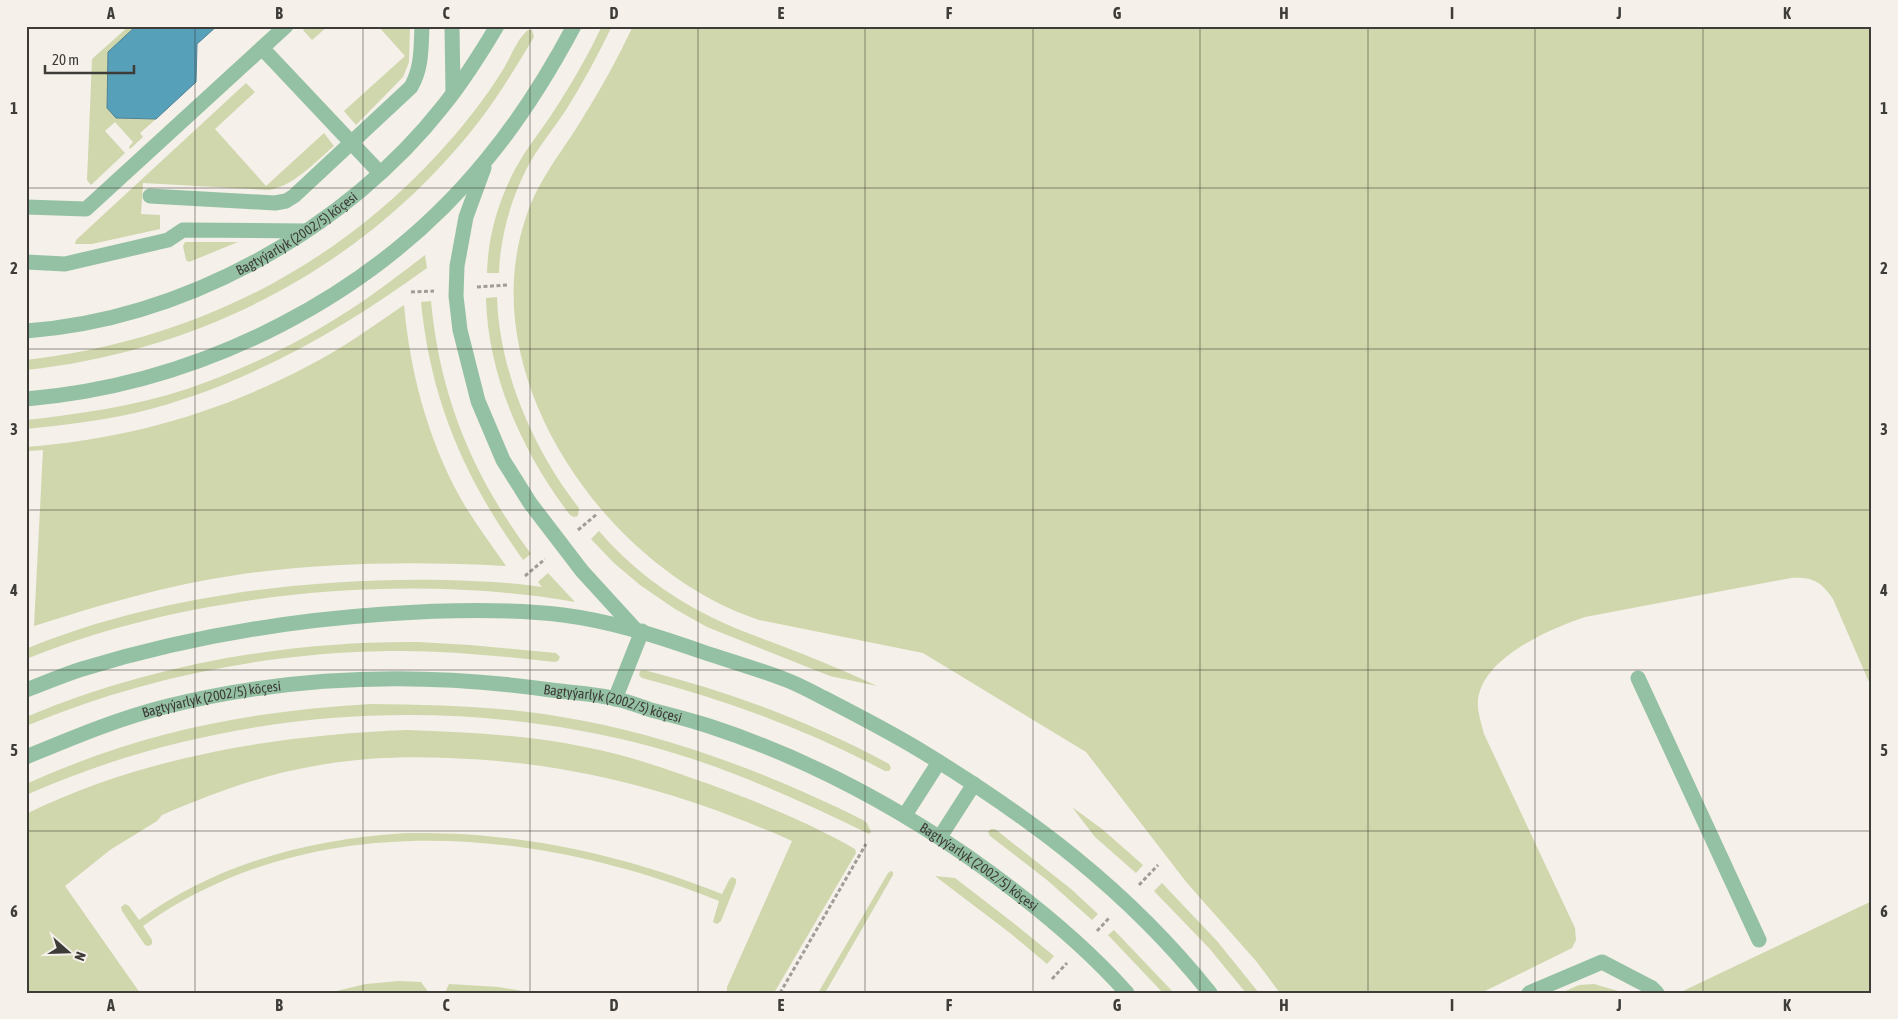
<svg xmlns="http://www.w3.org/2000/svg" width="1898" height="1019" font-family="'Asap Condensed',sans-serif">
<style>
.green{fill:#d0d7ac}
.water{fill:#56a0ba;stroke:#4f8293}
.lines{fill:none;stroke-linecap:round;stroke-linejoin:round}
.path{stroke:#a09c97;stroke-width:3;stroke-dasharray:4 2.5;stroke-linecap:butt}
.minor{stroke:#94c1a3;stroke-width:15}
.grid{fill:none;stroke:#3e3c39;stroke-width:1;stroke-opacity:0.55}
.labels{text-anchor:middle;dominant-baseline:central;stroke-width:4;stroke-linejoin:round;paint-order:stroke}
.street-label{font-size:14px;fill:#3e3c39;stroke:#f5f0e9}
.neatline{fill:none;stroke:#3e3c39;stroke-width:2}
.grid-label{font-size:16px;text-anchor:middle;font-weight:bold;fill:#3e3c39}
</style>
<rect width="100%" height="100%" fill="#f5f0e9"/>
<g class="green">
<polygon points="129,26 136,26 108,52 116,118 156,119 140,133 143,137 130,149 129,147 133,142 115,122 105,131 125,153 91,185 87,180 92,59"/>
<polygon points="308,26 328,26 312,40 303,30"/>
<polygon points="378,26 410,26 409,62 403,77 356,125 344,111 405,56"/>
<path d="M602,26H612C598,55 583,83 566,110C556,125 545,139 535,154C514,188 500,233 499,273H487C488,231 502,189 524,154C535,137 548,121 559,103C575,78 589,53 602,26Z"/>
<path d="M633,26H1872V689L1833,599C1821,581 1812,577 1791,578L1585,617C1549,629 1474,661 1478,708C1479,717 1482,726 1484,734L1575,928L1576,940L1572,948L1481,993H1280L1256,961L1187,883L1086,752L923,653L759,620C608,570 471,378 526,217C538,180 562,152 582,119C601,89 618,58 633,26Z"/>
<path d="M528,30H532L534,37C517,65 500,94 480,120C369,264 206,350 26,370V360C185,342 328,273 437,155C462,128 485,99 504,68C511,56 518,38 528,30Z"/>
<path d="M246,83L255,92L215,129L266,186L324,133L334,146C315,162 294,186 269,190L143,183L141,214L160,215V229L92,244H75L76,240Z"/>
<polygon points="185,242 238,242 189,262 186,260 183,246"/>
<path d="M425,255L427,268C339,332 242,387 135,413C100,421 63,425 26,429V420C80,414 135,406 187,389C243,370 299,343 348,311C375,294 400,274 425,255Z"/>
<path d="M497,297C499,371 534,451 579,508L578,516L574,517L570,515C523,453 488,377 486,298Z"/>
<path d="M431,301C440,398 473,476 531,554L523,560C465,479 431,402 421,302Z"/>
<path d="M404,305C410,372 428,440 461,499C474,522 491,544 506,566C416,561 326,562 236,575C167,585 100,605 34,626L43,450L28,451L26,519V447C127,439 219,413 308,366C342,349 373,326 404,305Z"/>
<path d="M599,531C630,567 668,596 711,617C733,628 758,637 782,646C814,658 845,671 877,686L830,676L707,627L675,609L640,585L614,563L591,539Z"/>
<path d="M548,573L575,602C404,572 187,593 26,659V649C151,597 309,577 444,580C477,581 509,582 542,587L538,582Z"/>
<path d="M418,642L470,645L556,653L560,657L558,661L555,662C499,656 444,650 388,651C264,653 141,678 26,726V717C150,665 285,641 418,642Z"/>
<path d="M644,670C730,692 812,722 889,764L891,768L889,771H885C808,730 727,700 642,678L639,675L640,671Z"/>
<path d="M371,704C433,705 495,706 556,716C664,733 766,772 863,820L867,823L871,832L869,834C799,800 725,766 649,746C444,692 220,709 26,795V784C71,764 116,747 163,735C230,717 302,708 371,704Z"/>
<path d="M407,730C466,732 527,735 585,747C628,755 669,770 709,784C760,803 808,822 855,849L856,853L774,993H727V987L792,841C680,791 571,762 448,758C402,756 355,758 309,767C258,776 209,795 162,815L157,821L110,850L65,886L140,993H26V814C144,756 278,735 407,730Z"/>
<polygon points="1072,807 1102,829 1143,865 1136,873 1095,837"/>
<polygon points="991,829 995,829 1071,889 1098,914 1092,920 1047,880 990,836 988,832"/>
<path d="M406,833C432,833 459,833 486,836C567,843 647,864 722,894L729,880L732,877L736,879V883L721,921L717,924L713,922L719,901C536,827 311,806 143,926L152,940V944L149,946L145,945L122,911L121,907L125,904L129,906L139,920C217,863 310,839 406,833Z"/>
<polygon points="891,871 893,872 893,875 825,993 818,993 888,873"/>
<polygon points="935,876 955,878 1016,925 1054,956 1047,964 1010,933"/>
<polygon points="1162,883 1217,941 1259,993 1246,993 1209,948 1154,891"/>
<polygon points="1872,901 1872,993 1681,993 1683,991"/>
<polygon points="1114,930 1174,993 1163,993 1108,935"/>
<polygon points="399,981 421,982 429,993 328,993 366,984"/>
<polygon points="449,984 499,987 534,993 445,993"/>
<polygon points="1594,984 1625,993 1561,993 1579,985"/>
</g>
<polygon class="water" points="136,26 217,26 197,44 196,82 156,119 116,118 107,108 108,52"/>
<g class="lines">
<g class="path">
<polyline points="26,42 27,26"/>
<polyline points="477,287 507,285"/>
<polyline points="411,292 434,291"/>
<polyline points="578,530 597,514"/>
<polyline points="525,576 545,559"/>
<polyline points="1139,885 1158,865"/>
<polyline points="1097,931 1110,917"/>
<polyline points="1052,979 1067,963"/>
<polyline points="780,993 866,844"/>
</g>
<g class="minor">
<polyline points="452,26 453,93"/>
<polyline points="262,48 380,173"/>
<polyline points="484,168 466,217 457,266 456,296 460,330 478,401 503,460 530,503 582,571 635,629"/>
<path d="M150,196L275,203L286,201L294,196L411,87C422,68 421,48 422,26"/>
<polyline points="26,207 86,209 286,26"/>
<polyline points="26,262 65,264 168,240 183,230 306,231"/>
<path id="s1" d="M26,331C185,319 347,229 444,105C464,80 481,53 497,26"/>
<path d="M26,399C202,384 376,296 487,159C521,118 549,73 574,26"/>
<polyline points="1638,678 1759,940"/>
<path d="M26,690C45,683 63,675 82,669C180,639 283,621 385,614C444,610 504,608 563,615C611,621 657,636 703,652C730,661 758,669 784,679C798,684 812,692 826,699C857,715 888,731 918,749C1030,817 1128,890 1210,993"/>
<polyline points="615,699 642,631"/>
<path id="s2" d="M26,757C72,738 119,718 168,706C293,675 424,672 551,690C573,693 596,694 617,699C628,702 640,706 651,710C671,715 690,720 709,726C801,756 887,801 967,856C1024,896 1080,940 1127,993"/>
<polyline points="905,815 939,762"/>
<polyline points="940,837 974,784"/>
<polyline points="1529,993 1602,962 1652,988 1657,993"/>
</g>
</g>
<path class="grid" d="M195,26V993M363,26V993M530,26V993M698,26V993M865,26V993M1033,26V993M1200,26V993M1368,26V993M1535,26V993M1703,26V993M26,188H1872M26,349H1872M26,510H1872M26,670H1872M26,831H1872"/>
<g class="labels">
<g class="street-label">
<text stroke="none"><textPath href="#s1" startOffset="291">Bagtyýarlyk (2002/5) köçesi</textPath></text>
<text stroke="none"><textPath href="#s2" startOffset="195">Bagtyýarlyk (2002/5) köçesi</textPath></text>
<text stroke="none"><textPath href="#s2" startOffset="600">Bagtyýarlyk (2002/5) köçesi</textPath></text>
<text stroke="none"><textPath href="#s2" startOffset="1005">Bagtyýarlyk (2002/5) köçesi</textPath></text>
</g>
</g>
<rect width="1898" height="1019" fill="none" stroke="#f5f0e9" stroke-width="55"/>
<g transform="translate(68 952) rotate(110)" stroke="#f5f0e9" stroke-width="4" paint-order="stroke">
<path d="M0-4L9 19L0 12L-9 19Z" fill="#3e3c39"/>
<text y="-8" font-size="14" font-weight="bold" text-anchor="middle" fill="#3e3c39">N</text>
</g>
<path d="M45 65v8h89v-8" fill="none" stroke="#3e3c39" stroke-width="2.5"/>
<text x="52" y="65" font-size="15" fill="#3e3c39" stroke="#f5f0e9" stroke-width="4" paint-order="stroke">20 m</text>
<rect x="28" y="28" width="1842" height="964" class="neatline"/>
<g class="grid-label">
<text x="111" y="19">A</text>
<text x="279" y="19">B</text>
<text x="446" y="19">C</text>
<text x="614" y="19">D</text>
<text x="781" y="19">E</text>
<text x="949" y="19">F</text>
<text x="1117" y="19">G</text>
<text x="1284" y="19">H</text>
<text x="1452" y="19">I</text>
<text x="1619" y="19">J</text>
<text x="1787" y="19">K</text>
<text x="14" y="114">1</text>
<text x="1884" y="114">1</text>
<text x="14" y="274">2</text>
<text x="1884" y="274">2</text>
<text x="14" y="435">3</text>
<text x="1884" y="435">3</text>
<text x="14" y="596">4</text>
<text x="1884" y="596">4</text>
<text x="14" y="756">5</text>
<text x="1884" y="756">5</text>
<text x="14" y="917">6</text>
<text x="1884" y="917">6</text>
<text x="111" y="1011">A</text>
<text x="279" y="1011">B</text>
<text x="446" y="1011">C</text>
<text x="614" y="1011">D</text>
<text x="781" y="1011">E</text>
<text x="949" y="1011">F</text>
<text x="1117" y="1011">G</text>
<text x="1284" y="1011">H</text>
<text x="1452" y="1011">I</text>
<text x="1619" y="1011">J</text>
<text x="1787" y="1011">K</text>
</g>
</svg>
